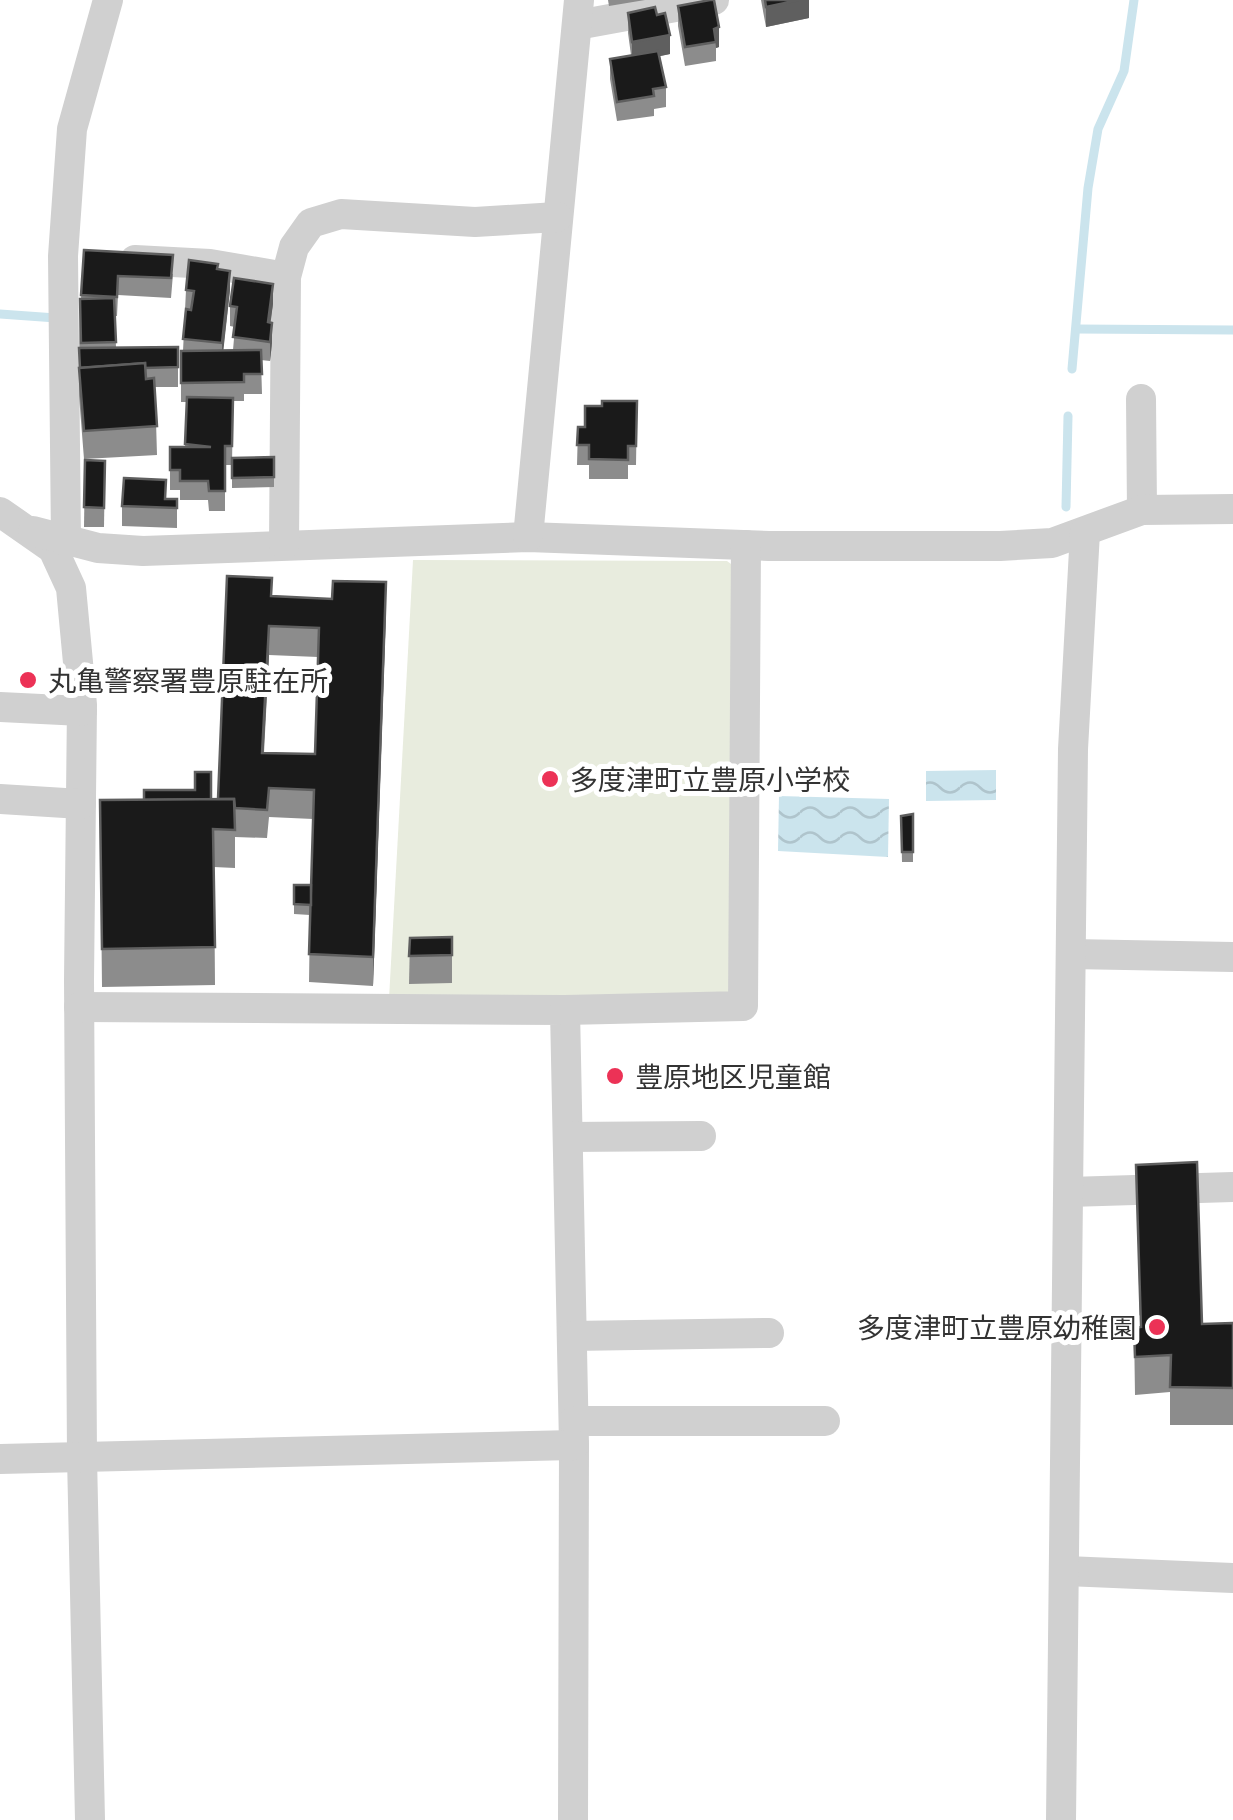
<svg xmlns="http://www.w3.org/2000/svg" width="1233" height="1820" font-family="'IBM Plex Sans','Noto Sans JP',sans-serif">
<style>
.green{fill:#e8ecde}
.water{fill:url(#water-waves)}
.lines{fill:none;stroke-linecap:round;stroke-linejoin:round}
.stream{stroke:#cbe4ed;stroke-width:9}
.street{stroke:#d0d0d0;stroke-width:30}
.wall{fill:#8c8c8c;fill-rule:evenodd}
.shaded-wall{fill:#5f5f5f}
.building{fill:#1a1a1a;stroke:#5f5f5f;stroke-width:2.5;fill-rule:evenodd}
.poi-dot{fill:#ec3256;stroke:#fff;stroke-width:4}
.labels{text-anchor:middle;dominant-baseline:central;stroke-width:10;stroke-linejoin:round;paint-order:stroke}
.poi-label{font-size:28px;fill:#333;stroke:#fff;text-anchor:start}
</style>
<defs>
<pattern id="water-waves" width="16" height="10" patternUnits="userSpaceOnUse" patternTransform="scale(2.5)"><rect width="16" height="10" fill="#cbe4ed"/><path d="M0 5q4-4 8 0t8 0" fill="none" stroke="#afc4cc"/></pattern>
</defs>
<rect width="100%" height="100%" fill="#fff"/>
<polygon class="green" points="413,560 727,561 735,567 729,993 389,999"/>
<g class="water">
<polygon points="996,770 996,800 926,801 926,771"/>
<polygon points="779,796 889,799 888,857 778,851"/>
</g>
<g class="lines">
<g class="stream">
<polyline points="0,314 56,318"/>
<polyline points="1076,329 1233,330"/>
<polyline points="1072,369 1088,188 1098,129 1124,71 1134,0"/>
<polyline points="1066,507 1068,416"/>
</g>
<g class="street">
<polyline points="577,25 714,0"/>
<polyline points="135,260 210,264 286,277"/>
<polyline points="1141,399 1142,510"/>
<polyline points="0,512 53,549 71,588 82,705 79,980 82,1457 90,1820"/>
<polyline points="33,531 98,548 143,551 528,537 769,546 1000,546 1052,543 1142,510 1233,509"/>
<polyline points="528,537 579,0"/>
<polyline points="66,541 63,256 72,129 108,0"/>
<polyline points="284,544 286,277 294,247 311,223 341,214 475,222 557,217"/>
<polyline points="0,707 82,711"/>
<polyline points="0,799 81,804"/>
<polyline points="1071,954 1233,957"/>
<polyline points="79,1007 565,1010 574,1445 573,1820"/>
<polyline points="565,1010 743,1006 746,545"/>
<polyline points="568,1137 701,1136"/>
<polyline points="1069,1192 1233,1187"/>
<polyline points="572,1336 769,1333"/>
<polyline points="574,1421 825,1421"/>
<polyline points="0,1459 574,1445"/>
<polyline points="1066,1571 1233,1578"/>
<polyline points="1061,1820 1073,749 1085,532"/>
</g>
</g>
<g class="wall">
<polygon points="608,0 645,0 609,6"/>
<polygon points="710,0 719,47 716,48 716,61 685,66 678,26 678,6"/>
<polygon points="761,0 809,0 809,18 766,27"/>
<polygon points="628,13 670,54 660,56 666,87 666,107 654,109 654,116 617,121 610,79 610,59 631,55 628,33"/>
<polygon points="84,250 173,274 171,298 118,295 117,316 115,316 116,348 178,347 178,387 155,387 157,455 84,459 79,396 79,368 80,299 81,299"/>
<polygon points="218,270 230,290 223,350 233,350 235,327 230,326 230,306 273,304 270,323 272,343 270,361 261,360 262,394 244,394 244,401 233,401 232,465 225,465 225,511 209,511 208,500 180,500 180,490 170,490 170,447 185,447 187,402 181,402 181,351 183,351 186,290"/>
<polygon points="637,401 636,465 628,465 628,479 589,479 589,465 577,465 578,427 585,427 602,406"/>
<polygon points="274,457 274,487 232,488 232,458"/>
<polygon points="85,460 105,461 104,527 84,527"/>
<polygon points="166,499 177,499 177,528 122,526 122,506"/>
<path d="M272,596L386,611L373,986L309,982L310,915L294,914V904L311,885L313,819L269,817L267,838L235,837V868L214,867L215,985L102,987L100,800L218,799ZM269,655L318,657L315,754L264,753Z"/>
<polygon points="913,814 913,862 902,862 901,816"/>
<polygon points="452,937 452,983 409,984 410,938"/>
<polygon points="1136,1165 1202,1324 1233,1323 1233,1425 1170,1425 1170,1392 1135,1395 1134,1328 1140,1327"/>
</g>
<g class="shaded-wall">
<polygon points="799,0 809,0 809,18 766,27 766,7"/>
<polygon points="719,27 719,47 716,48 714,29"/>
<polygon points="670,35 670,54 632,62 632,42"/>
<polygon points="230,271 230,290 222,363 222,343"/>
<polygon points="273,284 273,304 268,342 268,322"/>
<polygon points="272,323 272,343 270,361 270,342"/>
<polygon points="386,582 386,611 373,986 373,957"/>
<polygon points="269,626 269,655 262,782 262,753"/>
</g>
<g class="building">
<polygon points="710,0 714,0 719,27 714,29 716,42 685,47 678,6"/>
<polygon points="765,0 799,0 766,7"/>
<polygon points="655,7 657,15 665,13 670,35 632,42 628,13"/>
<polygon points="658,51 666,87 653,89 654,96 617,102 610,59"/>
<polygon points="84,250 173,255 171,278 118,276 117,297 81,295"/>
<polygon points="189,260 218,264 217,269 230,271 222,343 183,339 186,309 191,310 194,291 186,290"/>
<polygon points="234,278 273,284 268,322 272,323 270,342 233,337 237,307 230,306"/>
<polygon points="114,298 116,342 81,343 80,299"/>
<polygon points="178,347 178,367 145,368 145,363 80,368 79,348"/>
<polygon points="261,350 262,374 244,374 244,382 181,383 181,351"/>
<polygon points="145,363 146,379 154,378 157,426 84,431 79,368"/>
<polygon points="187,397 233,398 232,446 225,446 225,491 209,491 208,481 180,481 180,470 170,470 170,447 211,447 185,444"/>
<polygon points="602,401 637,401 636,446 628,446 628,460 589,459 589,445 577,445 578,427 585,427 585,406 602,406"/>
<polygon points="274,457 274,477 232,478 232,458"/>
<polygon points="85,460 105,461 104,508 84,507"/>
<polygon points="124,478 166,480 165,499 177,499 177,508 122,506"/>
<path d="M227,576L272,578L271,596L332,599L333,581L386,582L373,957L309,954L314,790L269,788L267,810L235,808L234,799H218ZM269,626L319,628L315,754L262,753Z"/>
<polygon points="195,772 211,772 211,799 144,800 144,790 195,790"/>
<polygon points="234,799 235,830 213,829 215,947 102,949 100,800"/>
<polygon points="913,814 913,852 902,852 901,816"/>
<polygon points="294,885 311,885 311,905 294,904"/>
<polygon points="452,937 452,955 409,956 410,938"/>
<polygon points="1197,1162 1202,1324 1233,1323 1233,1388 1170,1387 1171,1355 1135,1357 1134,1328 1141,1327 1136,1165"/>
</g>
<g class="poi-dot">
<circle cx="28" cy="680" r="10"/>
<circle cx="550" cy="779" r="10"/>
<circle cx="615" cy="1076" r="10"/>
<circle cx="1157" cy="1327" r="10"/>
</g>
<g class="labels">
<g class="poi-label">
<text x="48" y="680">丸亀警察署豊原駐在所</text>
<text x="570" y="779">多度津町立豊原小学校</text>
<text x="635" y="1076">豊原地区児童館</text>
<text x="1137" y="1327" text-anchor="end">多度津町立豊原幼稚園</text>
</g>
</g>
</svg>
